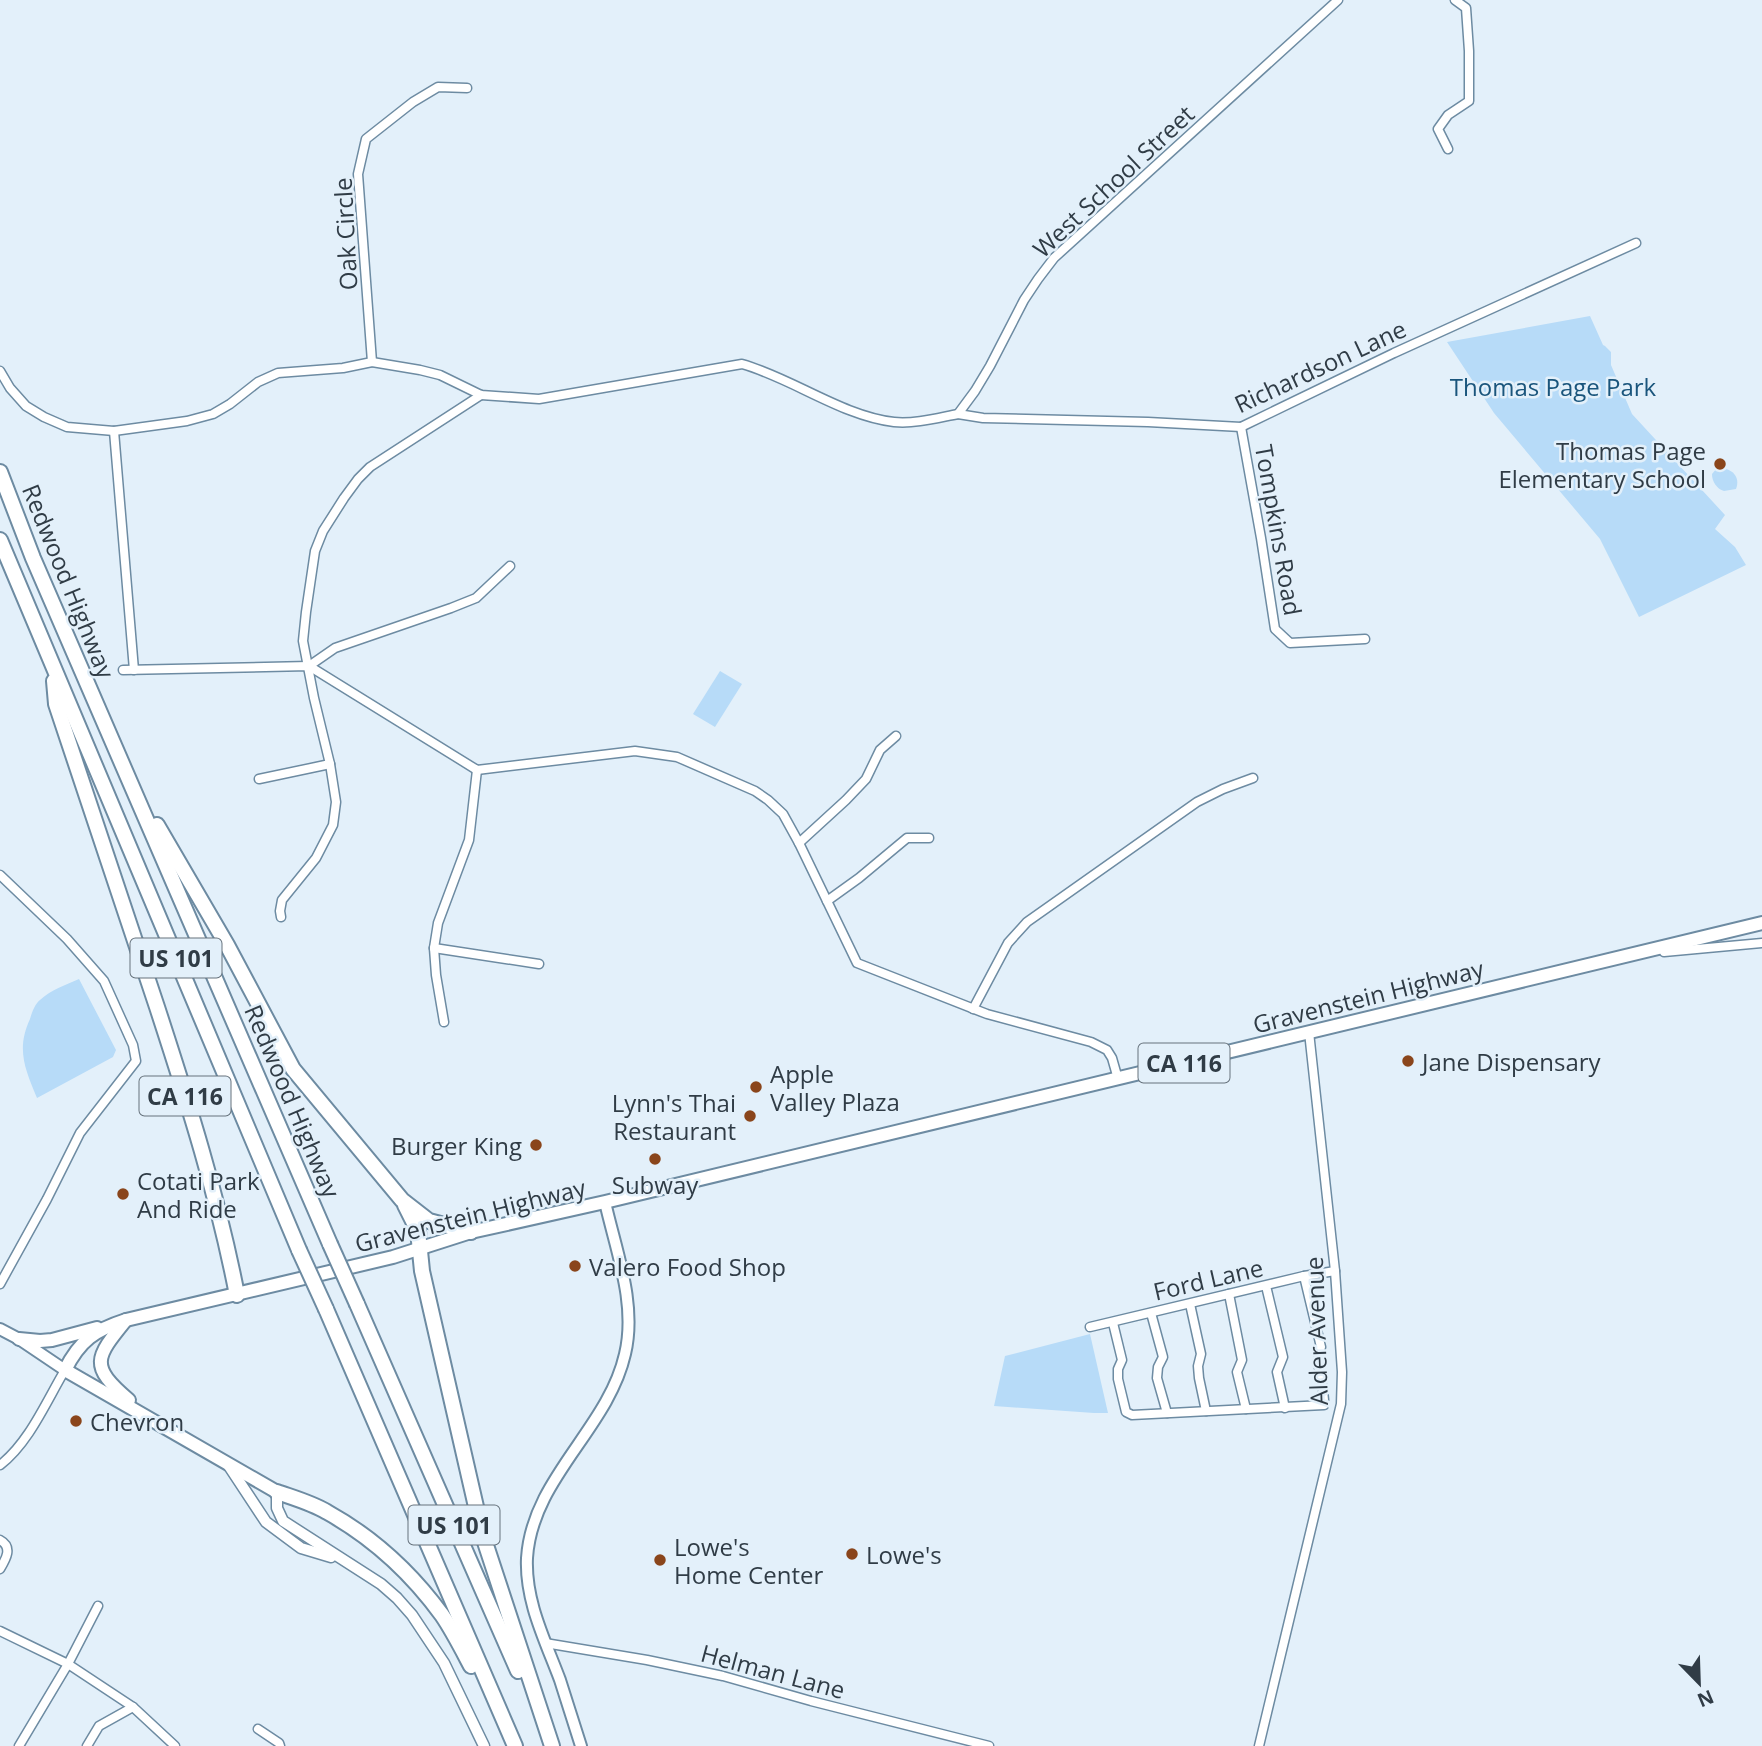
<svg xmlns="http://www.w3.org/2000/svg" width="1762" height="1746" font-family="'Open Sans',sans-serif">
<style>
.green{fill:#b7dbf8}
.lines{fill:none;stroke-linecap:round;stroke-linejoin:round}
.minor-casing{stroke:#6d8ba2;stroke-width:11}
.tertiary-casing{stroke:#6d8ba2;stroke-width:13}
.secondary-casing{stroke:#6d8ba2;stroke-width:14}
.primary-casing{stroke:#6d8ba2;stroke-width:16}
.motorway-casing{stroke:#6d8ba2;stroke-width:18}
.minor{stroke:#fff;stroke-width:8}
.tertiary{stroke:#fff;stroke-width:10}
.secondary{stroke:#fff;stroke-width:10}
.primary{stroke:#fff;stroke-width:12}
.motorway{stroke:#fff;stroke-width:14}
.motorway-bridge-casing{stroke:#6d8ba2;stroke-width:18;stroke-linecap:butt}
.motorway-bridge{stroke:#fff;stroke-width:14}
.poi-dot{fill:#8a451b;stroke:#e3f0fa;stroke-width:2.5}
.labels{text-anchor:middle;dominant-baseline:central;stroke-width:5;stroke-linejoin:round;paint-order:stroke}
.shield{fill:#e3f0fa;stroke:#66727c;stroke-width:2}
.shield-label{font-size:23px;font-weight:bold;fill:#303c46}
.street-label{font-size:24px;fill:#303c46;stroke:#e3f0fa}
.park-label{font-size:24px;fill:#1a557c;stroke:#e3f0fa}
.poi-label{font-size:24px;fill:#303c46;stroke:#e3f0fa;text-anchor:start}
</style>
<rect width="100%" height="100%" fill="#e3f0fa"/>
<g class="green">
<polygon points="1590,316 1603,345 1605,346 1611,352 1611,365 1632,414 1725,515 1715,529 1735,547 1746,565 1639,617 1600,539 1494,413 1447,342"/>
<path d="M1717,468C1731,467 1741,476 1736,489L1724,491C1717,489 1712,482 1712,474Z"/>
<polygon points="720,671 742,684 715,727 693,714"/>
<path d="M79,979L116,1050L113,1057L37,1098C25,1069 16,1049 30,1019C32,1012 35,1004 40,1000C51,990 65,985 79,979Z"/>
<polygon points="1090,1334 1108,1413 1094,1413 994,1406 1005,1356"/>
</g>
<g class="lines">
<defs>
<g id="minor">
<polyline points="1448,149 1438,129 1448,115 1469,101 1469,51 1466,8 1455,0"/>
<polyline points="372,362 358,174 366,139 413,102 438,87 467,88"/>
<path d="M0,371L10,388L26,406L44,417L67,427L114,431L187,421L213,414L230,404L258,382L278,373L343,368L372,362L420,370L440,375L481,395L539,399L742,364C792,378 842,416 894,422C915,424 937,418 958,414L975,391L990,366L1024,300L1038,279L1054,258L1338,0"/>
<polyline points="958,414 983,418 1148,422 1241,427 1394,353 1636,243"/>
<polyline points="1241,427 1261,538 1275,629 1290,643 1365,639"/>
<polyline points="114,431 134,670"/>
<polyline points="309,666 335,648 451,608 476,598 510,566"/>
<polyline points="123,670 309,666 477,770 635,751 677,757 755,791 768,800 783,814 799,843 857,963 987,1014 1091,1042 1107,1050 1112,1058 1118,1079"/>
<polyline points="259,779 330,764"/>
<polyline points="799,843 846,800 866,779 880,750 896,736"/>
<polyline points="0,875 67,939 104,981 133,1045 136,1061 80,1133 47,1199 0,1284"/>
<polyline points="827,901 859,878 907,838 929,838"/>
<polyline points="281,917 280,911 282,900 316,858 333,825 336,802 330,764 314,698 303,641 306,612 315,551 323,531 344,498 358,479 370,467 481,395"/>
<polyline points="434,948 539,964"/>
<polyline points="1664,952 1762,943"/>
<polyline points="973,1009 1008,943 1027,922 1197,802 1223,789 1253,778"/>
<polyline points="444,1022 436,975 434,948 438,923 469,840 477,770"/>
<polyline points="1266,1286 1283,1357 1277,1372 1285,1408"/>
<polyline points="1229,1294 1242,1360 1237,1372 1246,1409"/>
<polyline points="1190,1304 1201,1354 1198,1366 1199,1378 1206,1411"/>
<polyline points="1151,1313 1163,1357 1158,1367 1157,1378 1167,1413"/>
<path d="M1113,1323L1122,1360L1118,1369V1379L1126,1412L1132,1415L1324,1405C1325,1385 1314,1367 1321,1347L1304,1276"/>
<polyline points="1090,1327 1304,1276 1335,1271"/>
<path d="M0,1465C29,1443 47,1400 65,1370"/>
<path d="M0,1540C13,1547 6,1559 0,1569"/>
<polyline points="0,1631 68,1664 133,1707 175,1746"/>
<polyline points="545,1643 647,1660 723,1676 811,1701 989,1746"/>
<polyline points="258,1729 279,1743 280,1746"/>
<polyline points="19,1746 68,1664 98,1606"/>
<polyline points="87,1746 99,1726 133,1707"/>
<polyline points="1259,1746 1341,1404 1342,1372 1335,1271 1309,1032"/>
</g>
<g id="tertiary">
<polyline points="227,1463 266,1522 301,1548 331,1557"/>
<polyline points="277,1492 277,1508 283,1521 381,1584 397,1598 412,1615 444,1663 484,1746"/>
</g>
<g id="secondary">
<polyline points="0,1329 19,1339 65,1370"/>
<path d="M581,1746C574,1724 567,1702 560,1680C545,1640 525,1601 527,1558C532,1478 608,1429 625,1354C637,1304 616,1251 605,1202"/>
</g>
<g id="primary">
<path d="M126,1320C95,1358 89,1366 129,1400"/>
<polyline points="19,1339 40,1341 52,1340 97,1328"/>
<path d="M277,1492L65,1370C80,1340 95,1330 126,1320L393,1257L471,1232L605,1202L1762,923"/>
</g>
<g id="motorway">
<polyline points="0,472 33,558 330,1244"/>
<polyline points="0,540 299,1250"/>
<path d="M54,681L56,704C90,805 124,906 157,1007C188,1102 218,1197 237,1295"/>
<polyline points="157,825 227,945 293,1069 402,1200 429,1221 471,1232"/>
<polyline points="405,1205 418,1231 422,1271 482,1533 552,1746"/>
<polyline points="357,1304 518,1671"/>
<polyline points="326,1309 515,1746"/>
<path d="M277,1492C294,1498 312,1503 327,1512C372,1537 412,1574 442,1615C453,1631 462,1649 471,1666"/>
</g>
</defs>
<use href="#minor" class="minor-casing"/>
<use href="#tertiary" class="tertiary-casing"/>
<use href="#secondary" class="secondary-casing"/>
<use href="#primary" class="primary-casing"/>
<use href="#motorway" class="motorway-casing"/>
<use href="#minor" class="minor"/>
<use href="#tertiary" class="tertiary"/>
<use href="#secondary" class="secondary"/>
<use href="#primary" class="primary"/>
<use href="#motorway" class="motorway"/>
<defs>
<g id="motorway-bridge">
<polyline points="330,1244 357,1304"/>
<polyline points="299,1250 326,1309"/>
</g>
</defs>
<use href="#motorway-bridge" class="motorway-bridge-casing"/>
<use href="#motorway-bridge" class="motorway-bridge"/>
</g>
<g class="poi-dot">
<circle cx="1720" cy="464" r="7"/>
<circle cx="1408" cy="1061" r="7"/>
<circle cx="756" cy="1087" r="7"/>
<circle cx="750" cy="1116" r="7"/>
<circle cx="536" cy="1145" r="7"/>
<circle cx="655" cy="1159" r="7"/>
<circle cx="123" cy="1194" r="7"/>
<circle cx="575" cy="1266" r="7"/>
<circle cx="76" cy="1421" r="7"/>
<circle cx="852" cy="1554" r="7"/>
<circle cx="660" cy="1560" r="7"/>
</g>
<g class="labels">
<g class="shield">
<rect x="130.5" y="938.5" width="91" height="39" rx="5"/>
<rect x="1138.5" y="1043.5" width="91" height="39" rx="5"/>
<rect x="139.5" y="1076.5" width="91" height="39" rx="5"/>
<rect x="408.5" y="1505.5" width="91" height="39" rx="5"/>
</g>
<g class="shield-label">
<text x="176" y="958">US 101</text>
<text x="1184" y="1063">CA 116</text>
<text x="185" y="1096">CA 116</text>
<text x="454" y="1525">US 101</text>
</g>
<g class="street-label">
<text transform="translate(1113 181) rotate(-43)">West School Street</text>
<text transform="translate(345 234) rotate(-93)">Oak Circle</text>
<text transform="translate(1320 366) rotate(-25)">Richardson Lane</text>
<text transform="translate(1279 530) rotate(80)">Tompkins Road</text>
<text transform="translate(69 581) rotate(68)">Redwood Highway</text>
<text transform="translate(1368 996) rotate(-14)">Gravenstein Highway</text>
<text transform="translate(293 1101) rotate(67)">Redwood Highway</text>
<text transform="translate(470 1215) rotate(-14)">Gravenstein Highway</text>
<text transform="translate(1208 1279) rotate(-13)">Ford Lane</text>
<text transform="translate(1316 1331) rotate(-92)">Alder Avenue</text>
<text transform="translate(773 1671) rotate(15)">Helman Lane</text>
</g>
<g class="park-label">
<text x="1553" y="386">Thomas Page Park</text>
</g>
<g class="poi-label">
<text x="1706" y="450" text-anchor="end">Thomas Page<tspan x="1706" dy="28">Elementary School</tspan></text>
<text x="1422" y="1061">Jane Dispensary</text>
<text x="770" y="1073">Apple<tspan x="770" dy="28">Valley Plaza</tspan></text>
<text x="736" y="1102" text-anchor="end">Lynn's Thai<tspan x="736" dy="28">Restaurant</tspan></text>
<text x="522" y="1145" text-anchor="end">Burger King</text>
<text x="137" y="1180">Cotati Park<tspan x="137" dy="28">And Ride</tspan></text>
<text x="655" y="1184" text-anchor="middle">Subway</text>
<text x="589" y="1266">Valero Food Shop</text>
<text x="90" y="1421">Chevron</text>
<text x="674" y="1546">Lowe's<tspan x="674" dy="28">Home Center</tspan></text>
<text x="866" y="1554">Lowe's</text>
</g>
</g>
<g transform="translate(1699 1683) rotate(157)" stroke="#e3f0fa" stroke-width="5" paint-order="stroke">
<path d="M0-5L12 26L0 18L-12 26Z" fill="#303c46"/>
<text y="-10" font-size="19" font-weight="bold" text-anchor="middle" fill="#303c46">N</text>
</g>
</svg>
